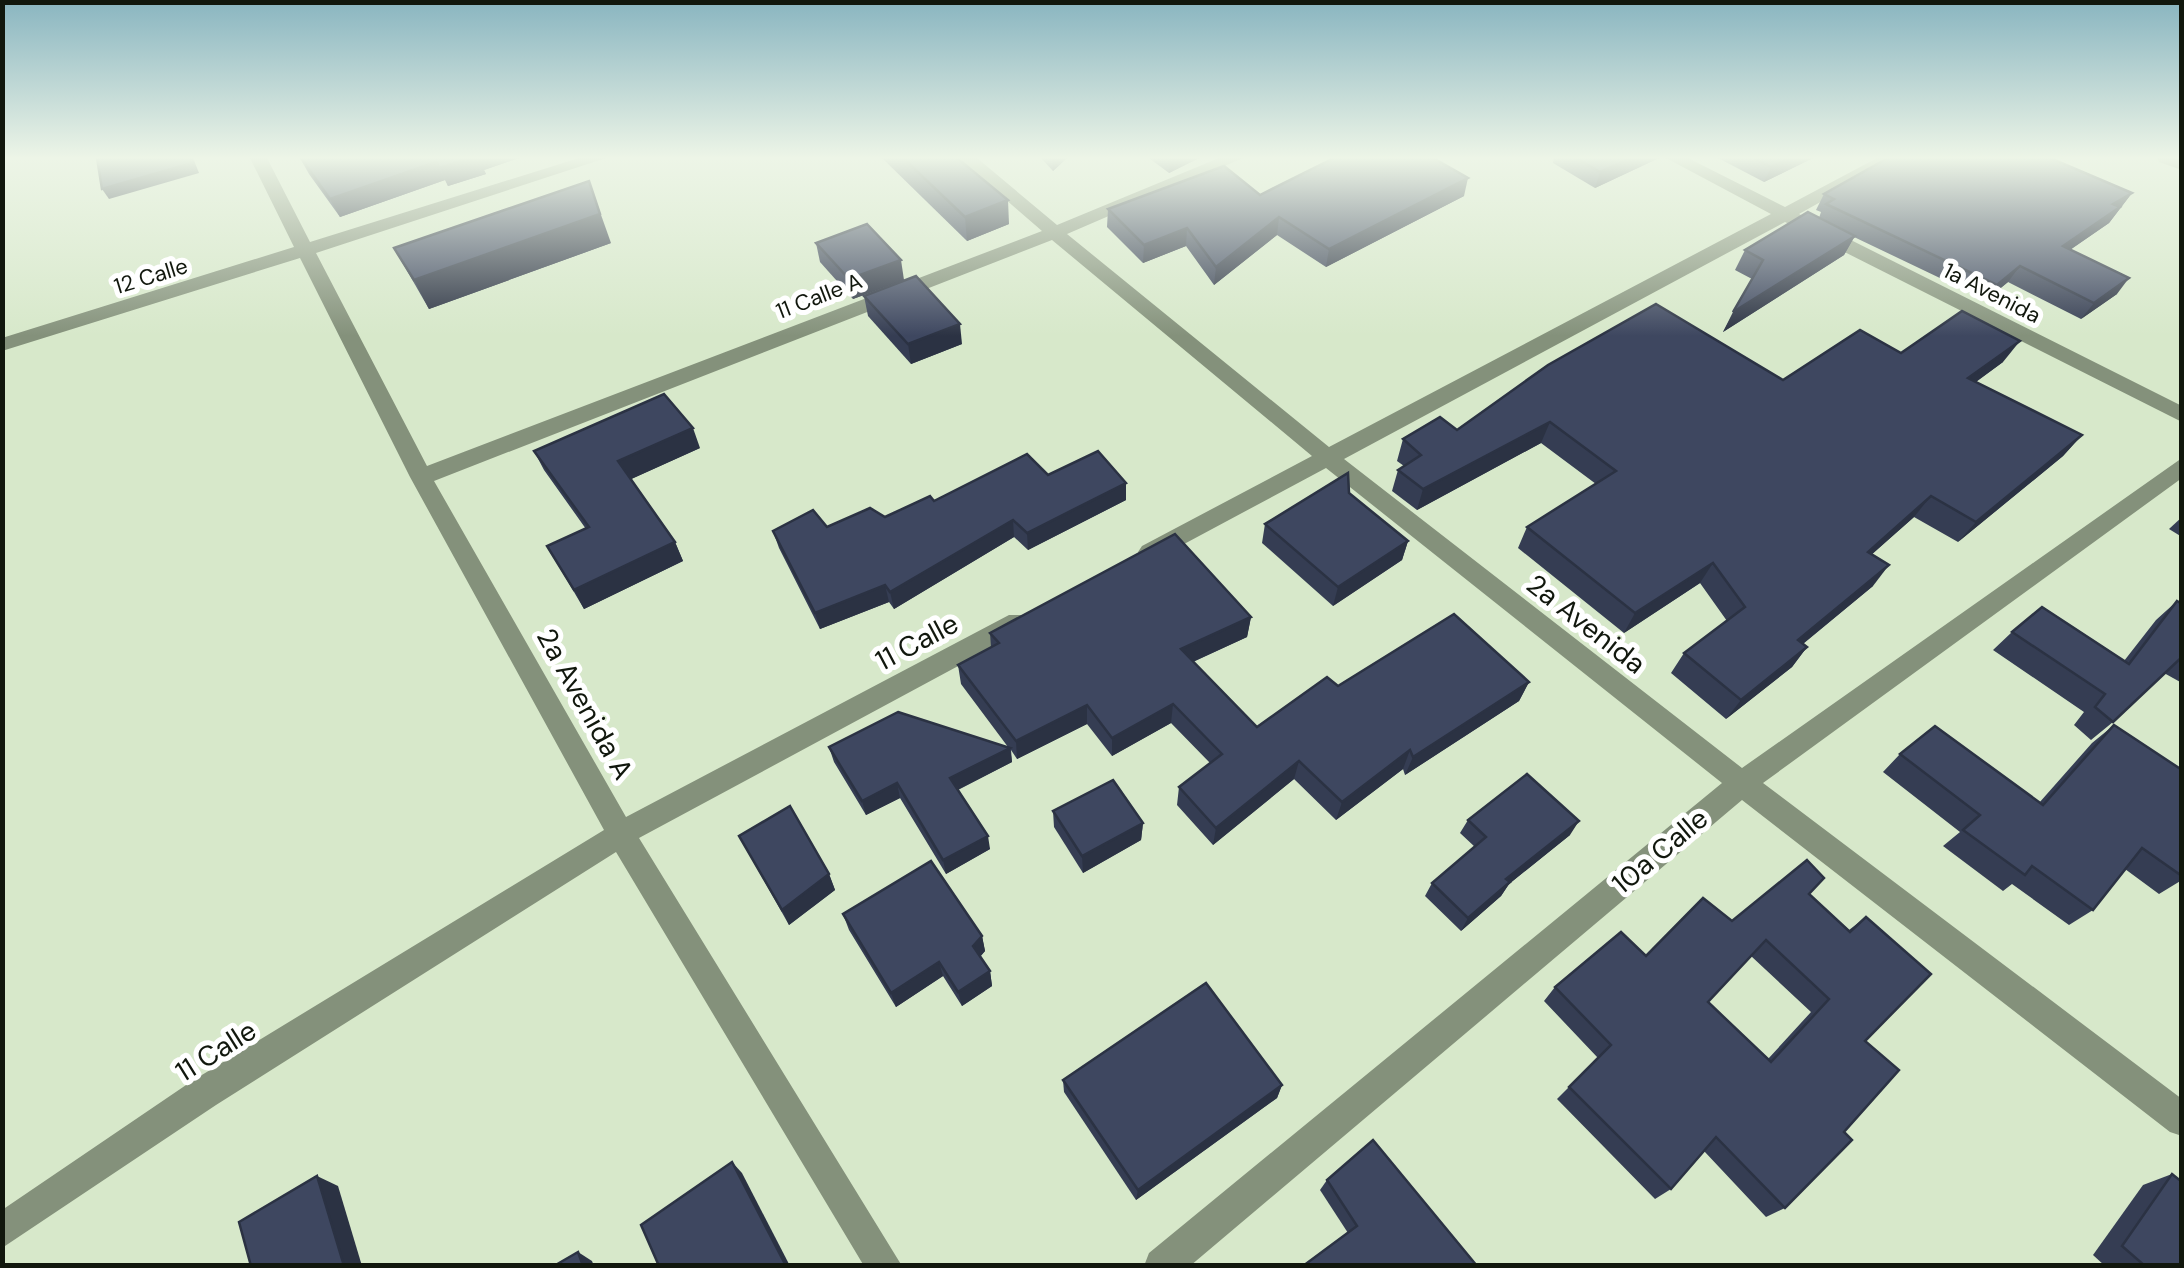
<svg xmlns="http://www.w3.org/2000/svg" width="2184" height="1268" font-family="'DM Sans',sans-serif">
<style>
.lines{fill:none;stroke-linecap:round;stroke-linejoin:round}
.minor{fill:#84917b;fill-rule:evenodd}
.tertiary{fill:#84917b;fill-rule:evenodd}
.wall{fill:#353d53;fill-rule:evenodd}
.shaded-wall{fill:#2b3243}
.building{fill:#3e4760;stroke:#2b3243;stroke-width:2.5;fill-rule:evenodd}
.labels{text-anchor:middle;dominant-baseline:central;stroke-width:10;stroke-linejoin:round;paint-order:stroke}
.far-street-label{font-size:22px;fill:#11170d;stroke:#fff}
.street-label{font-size:28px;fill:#11170d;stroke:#fff}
</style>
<rect width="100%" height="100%" fill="#d7e8ca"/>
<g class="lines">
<polygon class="minor" points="250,158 267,158 310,242 579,158 606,158 316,253 427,466 1042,231 958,158 977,158 1057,225 1219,158 1243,158 1067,234 1329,447 1771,214 1666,158 1688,158 1785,207 1877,158 1899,158 1799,214 2182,406 2182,422 1785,222 1344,459 1742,768 2182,458 2182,478 1763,783 2182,1099 2182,1136 2170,1132 1742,800 1190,1266 1144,1266 1149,1253 1722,783 1326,468 1158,558 1142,558 1138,552 1142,546 1312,456 1052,240 434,481 626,817 1009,615 1027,615 1030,622 1027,629 639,838 902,1266 864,1266 616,852 216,1105 2,1248 2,1210 192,1081 604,830 410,477 300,258 2,351 2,338 294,247"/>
<polygon class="tertiary" points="2157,158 2182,159 2182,170 2159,162"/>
</g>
<g class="wall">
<polygon points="300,158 519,158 484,170 486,174 448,186 445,180 340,217 309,174"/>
<polygon points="882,158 957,158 1009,224 967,241"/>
<polygon points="1041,158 1067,158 1053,171"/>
<polygon points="1149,158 1199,158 1169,173"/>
<polygon points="1334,158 1437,158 1435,159 1464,196 1326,267 1277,235 1214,285 1186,246 1143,263 1107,227 1108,209 1260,195"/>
<polygon points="1554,158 1659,158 1595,188 1553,163"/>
<polygon points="1718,158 1813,158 1764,182"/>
<polygon points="2132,193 2109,223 2070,250 2117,294 2081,319 2008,282 1986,300 1854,237 1844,255 1723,332 1752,279 1735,270 1745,250 1819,218 1821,212 1816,210 1824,194"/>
<polygon points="611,243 429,309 394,248"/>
<polygon points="816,243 904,280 853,299 820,262"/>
<polygon points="864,296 962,344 911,364 868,316"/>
<polygon points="1901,353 2003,362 1976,382 2082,435 2063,456 1958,542 1914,517 1872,554 1873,586 1803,644 1807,647 1792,667 1726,719 1671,673 1684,653 1727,621 1700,583 1624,633 1518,548 1527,527 1596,484 1541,443 1417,510 1392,491 1398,470 1404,466 1397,461 1403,439 1783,380"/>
<polygon points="700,448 631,479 675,542 683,561 584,609 547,546 586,529 544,470 534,451"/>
<polygon points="1048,475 1126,483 1126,500 1028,550 1014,537 894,609 889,602 820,629 779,548 773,531 827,527 885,517 934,501"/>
<polygon points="1349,493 1408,541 1402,560 1333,606 1262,543 1265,524"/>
<polygon points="2182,517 2182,537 2169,529"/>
<polygon points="2177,601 2182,604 2182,683 2164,673 2113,722 2091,740 2074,725 2084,712 1993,650 2012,632 2124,661 2156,620"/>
<polygon points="1251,617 1247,637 1193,662 1257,727 1338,686 1529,682 1519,701 1405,775 1403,769 1336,820 1294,779 1213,845 1177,805 1179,787 1210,763 1171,723 1112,756 1087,724 1017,759 1011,750 1012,762 958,790 990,849 946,874 900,798 866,815 834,762 829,747 1008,747 961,684 958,665 991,647 990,633"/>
<polygon points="2114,725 2182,770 2182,880 2159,894 2125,869 2093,910 2069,925 2012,884 2003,891 1943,846 1960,832 1883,772 1900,754 2039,803 2092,743"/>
<polygon points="1053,811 1143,823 1141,840 1083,873 1054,827"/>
<polygon points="1468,820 1570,835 1509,884 1501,896 1461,931 1425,896 1432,883 1475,847 1460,833"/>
<polygon points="739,836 829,874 835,890 789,925"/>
<path d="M1809,894L1849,930L1866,917L1865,1041L1844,1132L1785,1208L1766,1217L1704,1151L1671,1189L1655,1199L1557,1099L1598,1058L1544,1001L1555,987L1646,956L1732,921ZM1751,956L1811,1012L1768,1059L1708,1002Z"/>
<polygon points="843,914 982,936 985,951 980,957 990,971 992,986 962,1006 943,976 896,1007 849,930"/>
<polygon points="1063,1080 1282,1085 1277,1098 1136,1200 1064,1092"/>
<polygon points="2172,1174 2182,1266 2105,1266 2093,1255 2143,1185"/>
<polygon points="1327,1180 1477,1266 1348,1233 1320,1190"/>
</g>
<g class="shaded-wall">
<polygon points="191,158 193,158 199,173 109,199 102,189"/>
<polygon points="469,158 519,158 484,170 486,174 448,186 440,168"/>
<polygon points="1052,158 1067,158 1053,171"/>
<polygon points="1170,158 1199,158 1169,173"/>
<polygon points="1631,158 1659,158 1595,188 1600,172"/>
<polygon points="1789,158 1813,158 1764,182 1771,167"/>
<polygon points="436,162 445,180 340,217 330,199"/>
<polygon points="1468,178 1464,196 1326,267 1329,249"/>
<polygon points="589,181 611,243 429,309 414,280"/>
<polygon points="2132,193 2109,223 2052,262 2063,246 2113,204"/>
<polygon points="1008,200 1009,224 967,241 965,217"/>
<polygon points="1279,217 1277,235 1214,285 1216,267"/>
<polygon points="1187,228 1186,246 1143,263 1144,245"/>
<polygon points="1855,236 1844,255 1723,332 1733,312"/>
<polygon points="901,260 904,280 853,299 849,279"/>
<polygon points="2020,266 2008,282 1986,300 1997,285"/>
<polygon points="2129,278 2117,294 2081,319 2094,303"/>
<polygon points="960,324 962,344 911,364 908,344"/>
<polygon points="2020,341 2003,362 1952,399 1968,378"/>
<polygon points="1550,422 1541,443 1417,510 1423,489"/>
<polygon points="693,428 700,448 627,481 618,461"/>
<polygon points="2082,435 2063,456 1958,542 1976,522"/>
<polygon points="1126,483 1126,500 1028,550 1027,533"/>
<polygon points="1931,496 1914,517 1852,572 1868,552"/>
<polygon points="1013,520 1014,537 894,609 890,592"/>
<polygon points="1408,541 1402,560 1333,606 1338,587"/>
<polygon points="675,542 683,561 584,609 574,590"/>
<polygon points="1713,563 1700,583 1624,633 1635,613"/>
<polygon points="1889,565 1873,586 1783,660 1798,640"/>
<polygon points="885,585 889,602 820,629 815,613"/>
<polygon points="1251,617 1247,637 1179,668 1181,649"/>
<polygon points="1807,647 1792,667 1726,719 1741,700"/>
<polygon points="1529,682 1519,701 1405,775 1413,757"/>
<polygon points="1173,704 1171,723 1112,756 1112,738"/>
<polygon points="1087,705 1087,724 1017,759 1016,741"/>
<polygon points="1010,748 1012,762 953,792 950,778"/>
<polygon points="1410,750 1403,769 1336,820 1342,802"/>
<polygon points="1299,761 1294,779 1213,845 1216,828"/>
<polygon points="897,783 900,798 866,815 862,801"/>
<polygon points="1579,821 1570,835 1509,884 1501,896 1461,931 1468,918 1506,879"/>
<polygon points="1143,823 1141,840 1083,873 1082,856"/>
<polygon points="988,836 990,849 946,874 943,860"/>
<polygon points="829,874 835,890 789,925 782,910"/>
<polygon points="982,936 985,951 976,961 973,946"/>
<polygon points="939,962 943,976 896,1007 891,993"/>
<polygon points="990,971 992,986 962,1006 958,992"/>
<polygon points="1282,1085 1277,1098 1136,1200 1138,1190"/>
<polygon points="732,1162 742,1173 790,1266 786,1266"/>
<polygon points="317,1176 338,1186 362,1266 344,1266"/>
<polygon points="578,1252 592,1261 594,1266 583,1266"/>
</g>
<g class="building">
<polygon points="97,158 191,158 192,163 102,189"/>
<polygon points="301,158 469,158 440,168 436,162 330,199"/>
<polygon points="903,158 957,158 1008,200 965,217"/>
<polygon points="1334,158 1433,158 1468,178 1329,249 1279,217 1216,267 1187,228 1144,245 1108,209 1224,166 1260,195"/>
<polygon points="1576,158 1631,158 1600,172"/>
<polygon points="1754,158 1789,158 1771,167"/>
<polygon points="1888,158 2050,158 2132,193 2113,204 2120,207 2063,246 2129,278 2094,303 2020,266 1997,285 1826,204 1834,199 1824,194"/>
<polygon points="589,181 600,214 414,280 394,248"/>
<polygon points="1808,212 1855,236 1733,312 1763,260 1745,250"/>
<polygon points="867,224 901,260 849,279 816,243"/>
<polygon points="916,276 960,324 908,344 864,296"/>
<polygon points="1656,304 1783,380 1860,330 1901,353 1962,311 2020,341 1968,378 2082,435 1976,522 1931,496 1868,552 1889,565 1798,640 1807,647 1741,700 1684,653 1745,607 1713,563 1635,613 1527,527 1616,471 1550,422 1423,489 1398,470 1421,455 1403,439 1440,417 1457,430 1548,365"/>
<polygon points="664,394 693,428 618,461 675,542 574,590 547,546 589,527 534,451"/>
<polygon points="1098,451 1126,483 1027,533 1013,520 890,592 885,585 815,613 773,531 813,510 827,527 870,508 885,517 930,496 934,501 1027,454 1048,475"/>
<polygon points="1348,473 1349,493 1408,541 1338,587 1265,524"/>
<polygon points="1175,534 1251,617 1181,649 1257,727 1327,677 1338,686 1454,614 1529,682 1413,757 1410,750 1342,802 1299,761 1216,828 1179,787 1222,754 1173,704 1112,738 1087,705 1016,741 958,665 999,643 990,633"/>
<polygon points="2177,601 2182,604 2182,657 2113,722 2095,707 2105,694 2012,632 2042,607 2129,664"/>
<polygon points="898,712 1010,748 950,778 988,836 943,860 897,783 862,801 829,747"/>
<polygon points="2114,725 2182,770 2182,876 2142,848 2093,910 2032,866 2025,875 1963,830 1980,815 1900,754 1935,726 2043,805"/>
<polygon points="1527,774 1579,821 1506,879 1510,882 1468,918 1432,883 1486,837 1468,820"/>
<polygon points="1113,780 1143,823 1082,856 1053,811"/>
<polygon points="790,806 829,874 782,910 739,836"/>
<path d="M1807,860L1824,878L1809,894L1850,932L1866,917L1931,974L1865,1041L1899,1070L1844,1132L1852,1140L1785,1208L1716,1137L1671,1189L1569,1087L1611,1045L1555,987L1621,932L1646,956L1703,898L1732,921ZM1766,940L1829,999L1771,1062L1708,1002Z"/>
<polygon points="931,861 982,936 973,946 990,971 958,992 939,962 891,993 843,914"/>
<polygon points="1206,983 1282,1085 1138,1190 1063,1080"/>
<polygon points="1373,1140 1477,1266 1303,1266 1357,1226 1327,1180"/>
<polygon points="732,1162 786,1266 659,1266 641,1225"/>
<polygon points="2172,1174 2182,1182 2182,1266 2145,1266 2122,1246"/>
<polygon points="317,1176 344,1266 251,1266 239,1222"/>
<polygon points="578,1252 583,1266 554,1266"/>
</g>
<linearGradient id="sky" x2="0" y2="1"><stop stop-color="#89b5c0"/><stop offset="0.47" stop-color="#edf5e7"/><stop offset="1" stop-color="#edf5e7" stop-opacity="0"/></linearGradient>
<rect width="2184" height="336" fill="url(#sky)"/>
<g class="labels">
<g class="far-street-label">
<text transform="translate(151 276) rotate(-17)">12 Calle</text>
<text transform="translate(1992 293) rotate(27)">1a Avenida</text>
<text transform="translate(819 296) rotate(-21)">11 Calle A</text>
</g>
<g class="street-label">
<text transform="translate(1586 624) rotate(38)">2a Avenida</text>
<text transform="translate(917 642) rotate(-28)">11 Calle</text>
<text transform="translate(585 704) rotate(61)">2a Avenida A</text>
<text transform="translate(1660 851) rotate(-40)">10a Calle</text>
<text transform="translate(216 1051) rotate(-32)">11 Calle</text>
</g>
</g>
<rect width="2184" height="1268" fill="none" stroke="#11170d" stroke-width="10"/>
</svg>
